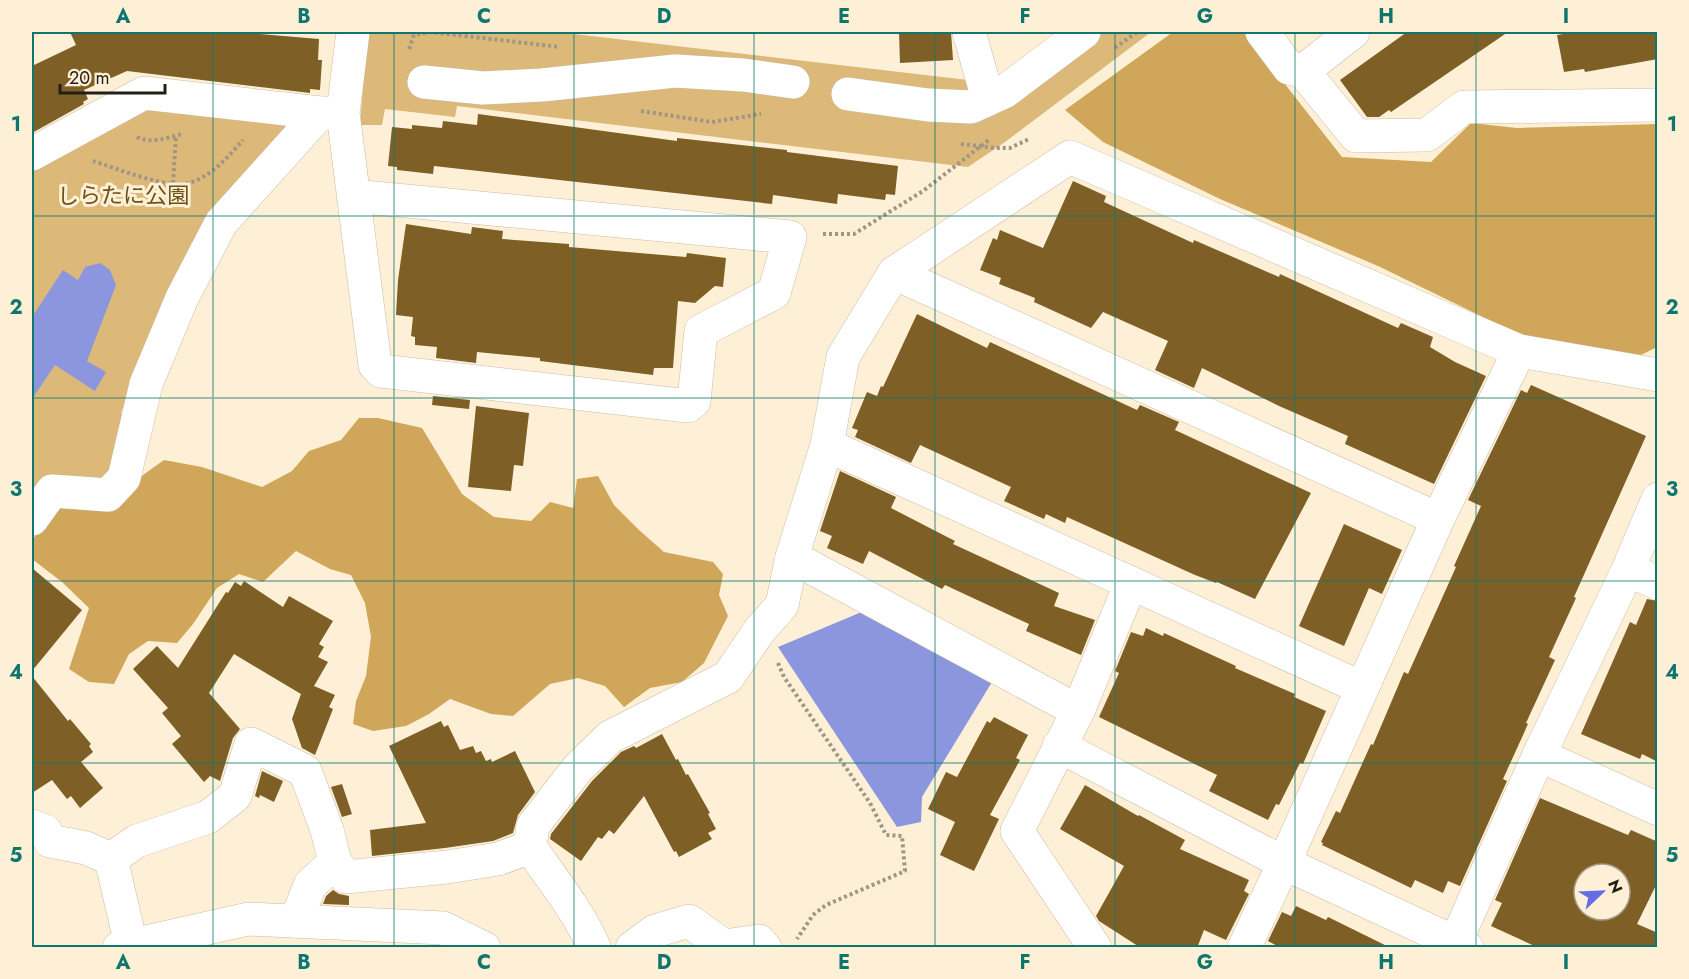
<svg xmlns="http://www.w3.org/2000/svg" width="1689" height="979" font-family="Jost,'Noto Sans JP',sans-serif">
<style>
.green{fill:#dcb879}
.forest{fill:#cfa65a}
.water{fill:#8c96de}
.building{fill:#7e5f25;fill-rule:evenodd}
.lines{fill:none;stroke-linecap:round;stroke-linejoin:round}
.minor-casing{stroke:#cbbda5;stroke-width:34}
.path{stroke:#a09684;stroke-width:4;stroke-dasharray:3 3;stroke-linecap:butt}
.minor{stroke:#fff;stroke-width:33}
.grid{fill:none;stroke:#0f766e;stroke-width:1.5;stroke-opacity:0.55}
.labels{text-anchor:middle;dominant-baseline:central;stroke-width:6;stroke-linejoin:round;paint-order:stroke}
.park-label{font-size:22px;fill:#6d5118;stroke:#fef0d7}
.neatline{fill:none;stroke:#0f766e;stroke-width:2}
.grid-label{font-size:20px;text-anchor:middle;font-weight:bold;fill:#0f766e}
</style>
<rect width="100%" height="100%" fill="#fef0d7"/>
<g class="green">
<polygon points="367,32 557,32 994,83 1060,32 1151,32 1005,142 968,167 457,106 455,117 385,109 382,125 360,125"/>
<polygon points="143,79 301,118 154,327 121,413 128,422 115,474 32,504 32,140"/>
</g>
<g class="forest">
<polygon points="1173,32 1247,32 1270,65 1342,157 1431,162 1471,123 1517,128 1657,124 1657,347 1641,355 1590,349 1524,337 1378,266 1220,199 1103,142 1065,110"/>
<path d="M359,418H378L422,428L462,494L494,517L531,521L550,502L573,508L577,479L598,476L614,505L639,530L664,552L713,562L723,574L719,595L728,616L704,663L682,682L650,688L624,707L605,686L578,678L550,684L513,716L491,714L450,699L429,714L406,726L373,731L353,724L356,701L366,676L371,637L365,603L351,575L330,569L296,551L263,582L239,574L217,588L193,624L177,643L148,641L129,654L114,684L89,682L69,669L89,608L62,582L32,559C31,531 42,522 61,503L122,502L143,475L164,460L202,467L262,487L292,471L309,451L341,440Z"/>
</g>
<g class="water">
<polygon points="100,263 110,270 116,285 87,361 106,372 95,391 55,365 32,399 32,317 63,270 78,280 85,267"/>
<polygon points="864,611 992,682 922,797 921,822 897,827 778,647"/>
</g>
<g class="building">
<polygon points="70,32 247,32 247,33 319,39 318,60 322,60 320,90 310,89 310,93 127,71 84,90 88,99 83,102 84,104 32,133 32,66 76,45"/>
<polygon points="899,32 951,32 953,60 900,63"/>
<polygon points="1407,32 1508,32 1391,112 1389,110 1379,117 1367,117 1340,80"/>
<polygon points="1575,32 1658,32 1658,59 1585,72 1584,69 1564,72 1557,35"/>
<polygon points="478,114 677,141 677,138 787,150 787,152 898,166 895,195 886,194 885,200 838,194 837,204 773,195 772,204 434,166 433,174 397,170 397,167 388,166 392,127 412,129 412,125 442,128 443,121 477,125"/>
<polygon points="1073,181 1106,196 1104,202 1193,243 1194,240 1279,277 1280,274 1398,328 1401,323 1433,337 1430,347 1455,362 1486,376 1434,484 1345,444 1348,436 1279,406 1202,368 1194,388 1155,370 1168,341 1103,312 1091,328 1034,302 1035,298 999,284 1001,278 980,270 993,238 997,240 1000,230 1043,248"/>
<polygon points="406,224 471,234 472,227 503,231 502,239 569,244 569,247 686,257 687,253 726,258 723,287 715,286 695,303 678,301 673,368 654,368 653,375 540,361 540,358 477,352 476,363 436,358 437,347 415,345 415,337 411,336 413,317 396,315 398,280"/>
<polygon points="917,314 987,348 990,342 1137,410 1140,405 1179,422 1175,430 1311,493 1255,599 1217,582 1216,583 1195,575 1067,517 1065,523 1046,514 1044,519 1004,501 1011,487 920,445 911,463 855,437 858,430 852,428 867,392 877,396 881,386 883,387"/>
<polygon points="1531,385 1646,436 1574,597 1576,598 1549,657 1555,660 1526,723 1528,724 1503,779 1507,781 1460,886 1448,881 1443,893 1415,880 1411,888 1322,845 1323,843 1321,842 1336,811 1340,813 1371,744 1373,745 1404,672 1408,674 1456,567 1454,566 1481,506 1468,500 1521,390 1527,393"/>
<polygon points="433,396 470,400 469,409 432,405"/>
<polygon points="476,406 529,413 523,466 514,465 511,491 468,487"/>
<polygon points="840,471 896,497 891,508 955,541 953,544 1059,593 1054,606 1095,620 1081,655 1026,631 1029,624 945,585 942,589 869,551 863,564 827,548 832,536 820,531"/>
<polygon points="1344,524 1402,550 1382,594 1369,588 1344,646 1299,626"/>
<polygon points="32,568 82,610 32,671"/>
<polygon points="244,581 283,607 289,596 333,621 319,644 324,647 318,657 328,662 314,686 335,695 329,707 333,709 315,755 302,748 292,719 301,694 234,654 209,693 240,729 233,738 220,781 210,776 204,782 172,744 181,736 162,713 168,708 133,669 157,646 178,668 226,592 228,593 235,582 241,586"/>
<polygon points="1647,599 1658,601 1658,762 1642,754 1640,759 1581,734 1630,622 1636,625"/>
<polygon points="1146,628 1163,636 1164,633 1236,666 1235,668 1295,694 1294,697 1326,711 1303,764 1300,763 1279,805 1276,804 1268,820 1209,791 1217,775 1099,717 1119,673 1115,671 1131,632 1143,636"/>
<polygon points="32,676 68,721 70,719 91,744 89,746 93,752 81,762 103,788 80,808 71,796 67,799 52,780 32,793"/>
<polygon points="994,717 1028,735 1016,758 1020,760 990,815 999,819 974,871 940,855 955,822 928,809 946,772 957,777 987,721 990,723"/>
<polygon points="441,721 444,727 448,725 460,750 473,746 476,753 481,751 486,761 491,759 492,762 515,751 535,792 518,815 513,833 493,841 445,848 372,856 370,830 426,823 389,746"/>
<polygon points="662,734 676,760 678,759 686,775 688,774 710,813 708,814 716,829 708,833 712,839 679,857 676,851 674,852 644,796 614,834 609,830 602,839 598,837 581,861 550,839 551,834 592,781 621,752 634,746 636,748"/>
<polygon points="262,771 283,781 274,802 260,795 259,798 255,796"/>
<polygon points="342,784 352,814 342,817 331,787"/>
<polygon points="1085,785 1138,816 1139,815 1185,840 1180,849 1249,880 1244,891 1249,894 1226,940 1204,930 1197,948 1141,948 1099,921 1096,916 1124,866 1060,829"/>
<path d="M1540,798L1628,835L1631,830L1658,842V881L1637,924L1658,933V948H1539L1491,926L1502,903L1495,900ZM1584,874H1620V910H1584Z"/>
<polygon points="333,890 339,894 349,896 349,905 323,904 326,896"/>
<polygon points="1296,906 1326,920 1328,917 1391,948 1276,948 1277,946 1268,941 1282,912 1291,916"/>
</g>
<g class="lines">
<defs>
<g id="minor">
<polyline points="353,32 343,113 375,365 381,371 688,406 694,401 701,331 774,293 790,237 353,196"/>
<polyline points="969,32 988,99"/>
<polyline points="1262,32 1289,68 1303,71"/>
<polyline points="1353,32 1303,71 1356,136 1427,135 1464,107 1658,105"/>
<polyline points="424,82 483,88 542,85 675,71 743,75 793,82"/>
<polyline points="848,94 928,105 971,107 1004,92 1084,32"/>
<polyline points="32,154 144,93 320,113 337,113"/>
<polyline points="894,273 1438,519"/>
<polyline points="827,445 1362,688"/>
<polyline points="32,519 52,491 108,495 124,478 146,384 182,298 221,223 320,113"/>
<polyline points="792,557 1078,711"/>
<polyline points="1628,570 1658,583"/>
<polyline points="1059,746 1284,863 1467,948"/>
<polyline points="1539,755 1658,809"/>
<polyline points="32,826 45,831 50,841 86,848 111,859 131,944"/>
<polyline points="530,847 533,826 578,768 610,737 728,677 759,631 782,605 792,557 827,445 843,357 894,273 1070,157 1519,351 1658,375"/>
<polyline points="111,859 137,841 208,817 235,796 251,744 305,771 327,830 335,862 310,885 296,921"/>
<path d="M335,862L346,877L447,867L498,859L530,847C553,880 578,911 594,947"/>
<polyline points="724,946 759,941 765,948"/>
<polyline points="119,948 248,919 443,928 484,948"/>
<polyline points="632,948 655,931 689,921 724,946 724,948"/>
<polyline points="1095,948 1017,831 1078,711 1131,583"/>
<polyline points="1244,948 1284,863 1438,519 1519,351"/>
<polyline points="1453,948 1539,755 1628,570 1658,499"/>
</g>
</defs>
<use href="#minor" class="minor-casing"/>
<g class="path">
<polyline points="1115,48 1137,32"/>
<polyline points="409,49 414,35 431,32 560,47"/>
<polyline points="641,111 712,122 761,114"/>
<path d="M137,137C150,144 168,138 182,134"/>
<polyline points="961,144 995,148 1010,148 1029,139"/>
<path d="M93,161C116,168 166,189 188,183C210,178 228,157 243,140"/>
<polyline points="173,183 176,136"/>
<polyline points="823,234 854,234 923,191 990,139"/>
<polyline points="778,663 784,677 870,803 886,835 902,836 905,871 826,905 813,915 797,939"/>
</g>
<use href="#minor" class="minor"/>
</g>
<path class="grid" d="M213,32V948M394,32V948M574,32V948M754,32V948M935,32V948M1115,32V948M1295,32V948M1476,32V948M32,216H1658M32,398H1658M32,581H1658M32,763H1658"/>
<g class="labels">
<g class="park-label">
<text x="123" y="195">しらたに公園</text>
</g>
</g>
<rect width="1689" height="979" fill="none" stroke="#fef0d7" stroke-width="66"/>
<g transform="translate(1602 892) rotate(67)"><circle r="28" fill="#fef0d7" stroke="#a79c8a" stroke-width="1.5"/>
<path d="M0-4.5L10 22L0 15L-10 22Z" fill="#666ce5"/>
<text y="-9" font-size="16" font-weight="bold" text-anchor="middle" fill="#241f16">N</text>
</g>
<path d="M60 84v9h105v-9" fill="none" stroke="#241f16" stroke-width="3"/>
<text x="69" y="84" font-size="18" fill="#241f16" stroke="#fef0d7" stroke-width="4.5" paint-order="stroke">20 m</text>
<rect x="33" y="33" width="1623" height="913" class="neatline"/>
<g class="grid-label">
<text x="123" y="23">A</text>
<text x="304" y="23">B</text>
<text x="484" y="23">C</text>
<text x="664" y="23">D</text>
<text x="844" y="23">E</text>
<text x="1025" y="23">F</text>
<text x="1205" y="23">G</text>
<text x="1386" y="23">H</text>
<text x="1566" y="23">I</text>
<text x="16" y="131">1</text>
<text x="1672" y="131">1</text>
<text x="16" y="314">2</text>
<text x="1672" y="314">2</text>
<text x="16" y="496">3</text>
<text x="1672" y="496">3</text>
<text x="16" y="679">4</text>
<text x="1672" y="679">4</text>
<text x="16" y="862">5</text>
<text x="1672" y="862">5</text>
<text x="123" y="969">A</text>
<text x="304" y="969">B</text>
<text x="484" y="969">C</text>
<text x="664" y="969">D</text>
<text x="844" y="969">E</text>
<text x="1025" y="969">F</text>
<text x="1205" y="969">G</text>
<text x="1386" y="969">H</text>
<text x="1566" y="969">I</text>
</g>
</svg>
